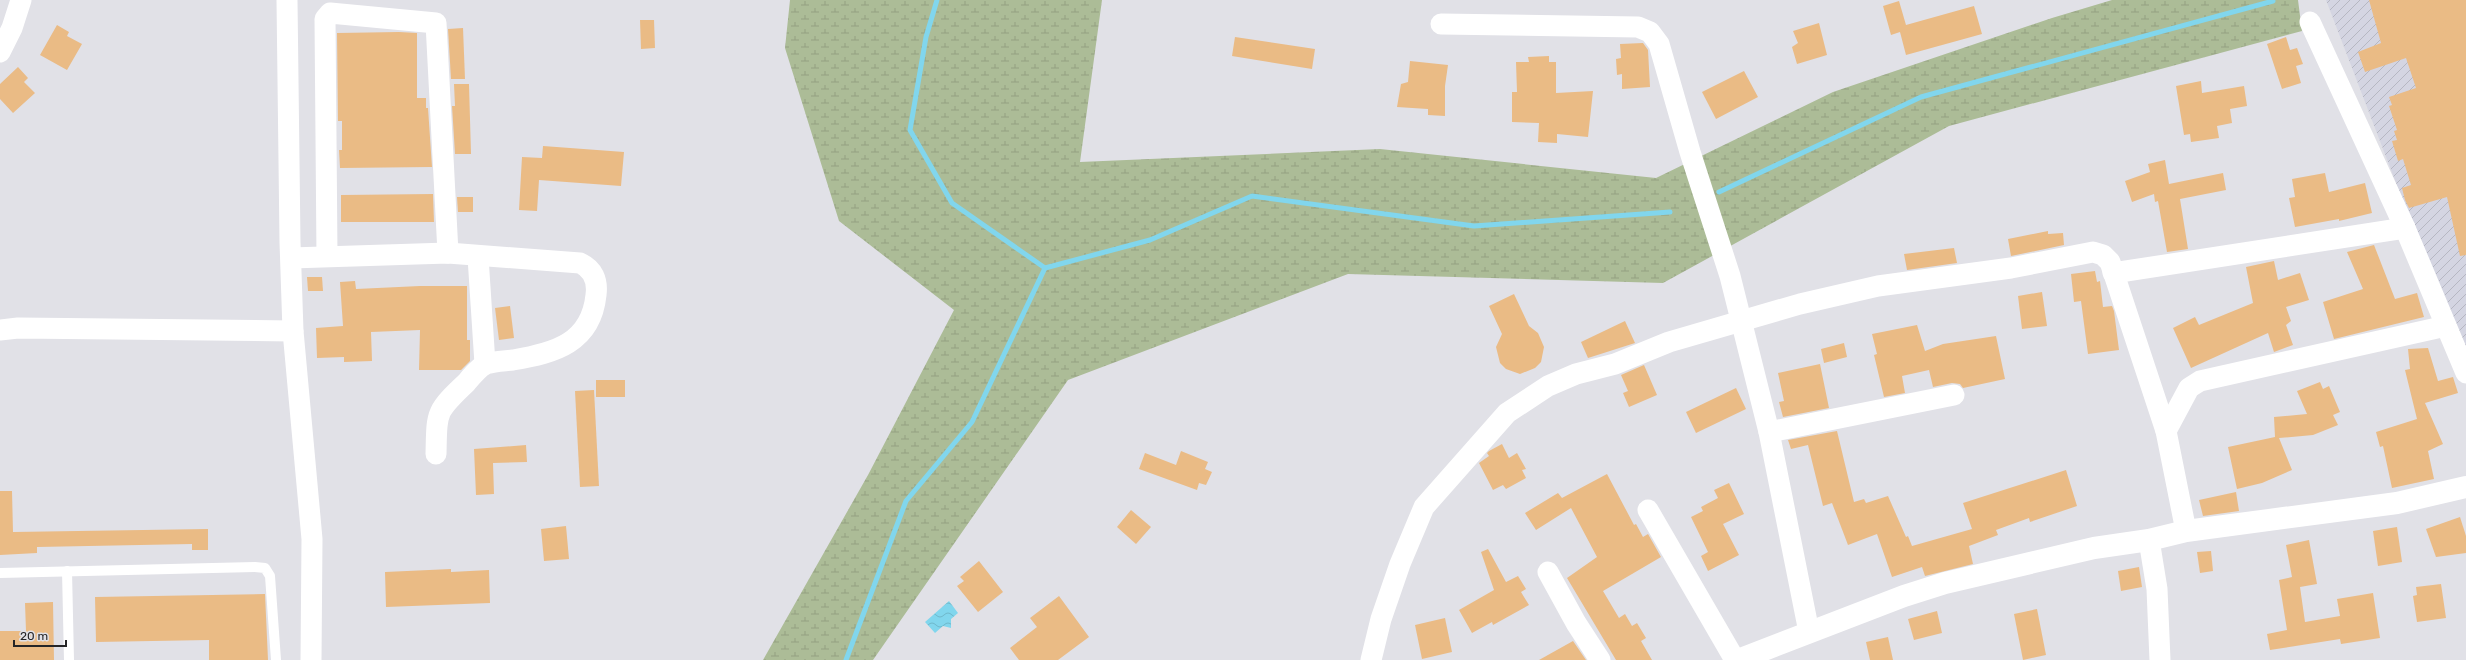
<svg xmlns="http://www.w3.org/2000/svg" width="2466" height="660" font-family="Rubik,sans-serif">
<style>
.industrial{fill:url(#industrial-furrows)}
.wetland{fill:url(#wetland-marsh)}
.water{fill:url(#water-waves)}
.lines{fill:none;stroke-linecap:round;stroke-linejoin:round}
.stream{stroke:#81d6ed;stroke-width:5}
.building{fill:#eabb85}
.lane{stroke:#fff;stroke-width:10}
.street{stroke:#fff;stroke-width:21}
.secondary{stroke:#fff;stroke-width:22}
</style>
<defs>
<pattern id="industrial-furrows" width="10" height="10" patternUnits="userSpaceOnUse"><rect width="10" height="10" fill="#d4d5e2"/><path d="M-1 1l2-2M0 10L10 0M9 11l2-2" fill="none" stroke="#b6b7c2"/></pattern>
<pattern id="wetland-marsh" width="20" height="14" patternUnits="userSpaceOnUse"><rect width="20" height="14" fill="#acbc97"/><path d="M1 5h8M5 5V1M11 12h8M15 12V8" fill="none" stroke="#94a182"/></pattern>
<pattern id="water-waves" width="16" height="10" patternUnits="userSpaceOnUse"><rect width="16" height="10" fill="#81d6ed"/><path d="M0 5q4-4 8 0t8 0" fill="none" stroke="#6fb8cb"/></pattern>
</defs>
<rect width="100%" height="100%" fill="#e1e1e7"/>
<polygon class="industrial" points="2326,0 2466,0 2466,366"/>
<polygon class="wetland" points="790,0 1102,0 1080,162 1380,149 1656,178 1833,92 2052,18 2112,0 2298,0 2302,31 1949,126 1663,283 1348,274 1068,380 873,660 763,660 868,475 954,310 839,221 785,48"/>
<polygon class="water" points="949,601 958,613 951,619 951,628 943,626 935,633 925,622"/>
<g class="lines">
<g class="stream">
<polyline points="1719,192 1921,97 2273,1"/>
<polyline points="1045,268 1150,240 1252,196 1474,226 1670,212"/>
<polyline points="846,660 906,501 972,422 1045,268 952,203 910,130 926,37 937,0"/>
</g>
</g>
<g class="building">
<polygon points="2369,0 2466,0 2466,255 2460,256 2447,197 2409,208 2405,200 2402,188 2411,185 2403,159 2398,161 2392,141 2397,140 2394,131 2397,130 2389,106 2392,105 2389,97 2416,88 2406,58 2365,72 2358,52 2381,43"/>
<polygon points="1899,1 1906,25 1974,6 1982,34 1906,55 1900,32 1891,35 1883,6"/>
<polygon points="640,20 654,20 655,48 641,49"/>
<polygon points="1819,23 1827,55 1797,64 1792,47 1798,43 1793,31"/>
<polygon points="57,25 69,32 67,36 82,44 67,70 40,55"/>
<polygon points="463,28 465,79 451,79 448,29"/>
<polygon points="399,32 417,33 417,98 426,98 426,108 428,108 432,167 340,168 339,150 342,150 342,121 338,121 337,33"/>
<polygon points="1235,37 1315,49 1312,69 1232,56"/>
<polygon points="2286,37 2290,50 2297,48 2303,64 2296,66 2301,83 2282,89 2267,44"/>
<polygon points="1643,43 1648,50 1650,87 1622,89 1622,74 1617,75 1616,59 1621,58 1620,44"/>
<polygon points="1549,56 1549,62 1556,62 1556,93 1593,91 1588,137 1557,134 1557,143 1538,142 1539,123 1512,122 1512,92 1517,92 1516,62 1529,62 1528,57"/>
<polygon points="1410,61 1448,65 1445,86 1445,116 1428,115 1428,109 1397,107 1401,84 1408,82"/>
<polygon points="18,67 28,78 24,82 35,93 13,113 0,99 0,84"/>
<polygon points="1744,71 1758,97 1716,119 1702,92"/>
<polygon points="2201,81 2202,93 2244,86 2247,106 2230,109 2232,123 2217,126 2219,138 2191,142 2190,134 2184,135 2176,86"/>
<polygon points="454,84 469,84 471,154 455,154 452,106 455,106"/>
<polygon points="543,146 624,152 621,186 539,180 537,211 519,210 522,157 542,158"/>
<polygon points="2165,160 2169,184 2223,173 2226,190 2180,199 2188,249 2167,252 2158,201 2155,202 2154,194 2132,202 2125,181 2150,172 2148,164"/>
<polygon points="2325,173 2329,192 2365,183 2372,213 2339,221 2339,219 2295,227 2289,198 2295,197 2292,179"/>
<polygon points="433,194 434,222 341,222 341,195"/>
<polygon points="457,197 473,197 473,212 458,212"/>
<polygon points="2048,231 2048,234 2063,233 2064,245 2011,256 2008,239"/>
<polygon points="2374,245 2395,299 2417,293 2424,317 2334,339 2323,302 2363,289 2347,252"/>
<polygon points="1954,248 1957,263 1907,270 1904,254"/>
<polygon points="2274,261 2278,280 2300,273 2309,300 2286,307 2291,321 2286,325 2293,345 2274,352 2268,333 2191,368 2173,328 2195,317 2199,325 2253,303 2246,267"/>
<polygon points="2095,271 2097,282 2100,281 2103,307 2112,306 2114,311 2119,350 2088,354 2081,301 2074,302 2071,274"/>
<polygon points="307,277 322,277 323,291 308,291"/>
<polygon points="355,281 356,289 420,286 467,286 467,340 470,340 470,361 461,370 419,370 420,330 371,332 372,361 344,362 344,357 317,358 316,328 343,326 340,282"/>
<polygon points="2042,292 2047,326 2022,329 2018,296"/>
<polygon points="1514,294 1529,326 1538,333 1544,347 1541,362 1535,368 1520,374 1506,369 1500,363 1496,347 1502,334 1489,306"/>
<polygon points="510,306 514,338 499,340 495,308"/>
<polygon points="1625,321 1635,343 1588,358 1581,342"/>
<polygon points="1917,325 1925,351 1943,344 1996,336 2005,379 1963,388 1960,384 1952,383 1933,387 1929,370 1902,376 1905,393 1884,397 1874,355 1877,354 1872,334"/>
<polygon points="1844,343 1847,357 1824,363 1821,349"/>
<polygon points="2428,348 2438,381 2453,377 2458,393 2425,403 2443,444 2428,451 2434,479 2392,488 2383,446 2380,447 2376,432 2417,419 2405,370 2410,369 2408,349"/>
<polygon points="1820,364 1829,408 1783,417 1779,402 1784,401 1778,373"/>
<polygon points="1644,365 1657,395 1629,407 1623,393 1628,391 1621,375"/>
<rect x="596" y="380" width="29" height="17"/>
<polygon points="2320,382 2323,389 2329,386 2340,412 2333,415 2338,425 2313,435 2279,438 2292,470 2262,483 2237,489 2228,447 2275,437 2274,417 2307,414 2297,391"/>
<polygon points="1736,388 1746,409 1696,433 1686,412"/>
<polygon points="594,390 599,486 580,487 575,391"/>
<polygon points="1837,431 1854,502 1864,499 1866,503 1888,496 1906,537 1908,536 1912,546 1972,529 1963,503 2066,470 2077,506 2030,522 2029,518 1996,530 1998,535 1969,546 1973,564 1925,576 1922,567 1892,577 1877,534 1848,545 1832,503 1823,506 1808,445 1791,449 1788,440"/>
<polygon points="1502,444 1509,458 1517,453 1526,469 1522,470 1526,478 1506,489 1503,485 1493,490 1479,463 1489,456 1487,453 1489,451"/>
<polygon points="526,445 527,462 493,463 494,494 476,495 474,449"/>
<polygon points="1181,451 1208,462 1205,469 1212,472 1206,485 1199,483 1197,490 1139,469 1145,453 1176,465"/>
<polygon points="1607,474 1634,525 1636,524 1643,537 1648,534 1661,557 1603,591 1619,618 1625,614 1632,626 1637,623 1646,638 1641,641 1652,660 1616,660 1567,578 1597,557 1571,508 1536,530 1525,513 1558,493 1562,498"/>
<polygon points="1729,483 1744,514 1723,524 1739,555 1708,571 1701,556 1708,552 1691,517 1703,511 1701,507 1718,498 1714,490"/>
<polygon points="0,491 12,491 13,532 208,529 208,550 192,550 192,544 37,547 37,553 0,555"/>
<polygon points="2236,492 2239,511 2203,516 2199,500"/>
<polygon points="1131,510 1151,527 1136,544 1117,527"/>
<polygon points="2460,517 2466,536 2466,553 2436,557 2426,529"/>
<polygon points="566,526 569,559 544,561 541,529"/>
<polygon points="2397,527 2402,562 2378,566 2373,531"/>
<polygon points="2309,540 2317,584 2300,587 2305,622 2340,616 2337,599 2373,593 2380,638 2341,644 2340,639 2270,650 2267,634 2287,630 2279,580 2292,577 2286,545"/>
<polygon points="1488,549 1506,582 1518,576 1526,589 1521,592 1529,605 1493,625 1492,622 1472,633 1459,610 1494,590 1481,552"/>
<polygon points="2211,551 2213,571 2200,573 2197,552"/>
<polygon points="979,561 1003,592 978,612 957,586 964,581 960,577"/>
<polygon points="2139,567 2142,587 2121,591 2118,571"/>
<polygon points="451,569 451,572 489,570 490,603 386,607 385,572"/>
<polygon points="2441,584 2446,618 2417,622 2413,596 2417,595 2416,587"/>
<polygon points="265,594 268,660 209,660 209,640 96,642 95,597"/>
<polygon points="1059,596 1089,637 1058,660 1019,660 1010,648 1037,627 1030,618"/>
<polygon points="53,602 54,660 0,660 0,631 26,631 25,603"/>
<polygon points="2037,609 2046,655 2023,660 2014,614"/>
<polygon points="1937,611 1942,633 1914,640 1908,619"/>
<polygon points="1445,618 1452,652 1422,659 1415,625"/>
<polygon points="1888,637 1893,660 1870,660 1866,642"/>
<polygon points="1573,641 1586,660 1539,660"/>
</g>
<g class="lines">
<g class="lane">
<polyline points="67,571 69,660"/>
<polyline points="0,573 255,567 265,568 270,576 276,660"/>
</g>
<g class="street">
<polyline points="287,0 290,242 293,331 312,539 311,660"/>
<polyline points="2310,22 2405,228 2466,373"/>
<polyline points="1441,24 1638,27 1650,32 1659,44 1690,152 1730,276 1769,432 1809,632"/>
<polyline points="0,52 12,28 21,0"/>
<polyline points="327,256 325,19 330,13 436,23 448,253"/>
<polyline points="478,257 485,364"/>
<path d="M291,258L448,253L580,263C593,269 598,280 596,295C591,343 555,353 513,360C505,361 494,361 486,364C479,367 471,377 466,383C435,412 437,412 436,454"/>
<polyline points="2113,273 2405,228"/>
<polyline points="0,330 18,328 293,331"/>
<polyline points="2166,431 2189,388 2200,381 2446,326"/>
<polyline points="1769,432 1954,395"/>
<polyline points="1648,510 1735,660"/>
<polyline points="2149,540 2157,589 2160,660"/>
<polyline points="1548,572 1576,623 1600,660"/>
<polyline points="1371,660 1381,619 1400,564 1424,507 1507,413 1548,386 1576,374 1615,364 1669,342 1800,304 1878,286 2011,268 2093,252 2103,255 2110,262 2166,431 2186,531"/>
</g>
<polyline class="secondary" points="1738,660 1904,596 1945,583 2094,548 2149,540 2186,531 2397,503 2466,487"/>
</g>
<path d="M14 640v6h52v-6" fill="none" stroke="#252527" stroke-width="2"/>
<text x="20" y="640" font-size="12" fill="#252527" stroke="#e1e1e7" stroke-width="3" paint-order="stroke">20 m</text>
</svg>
